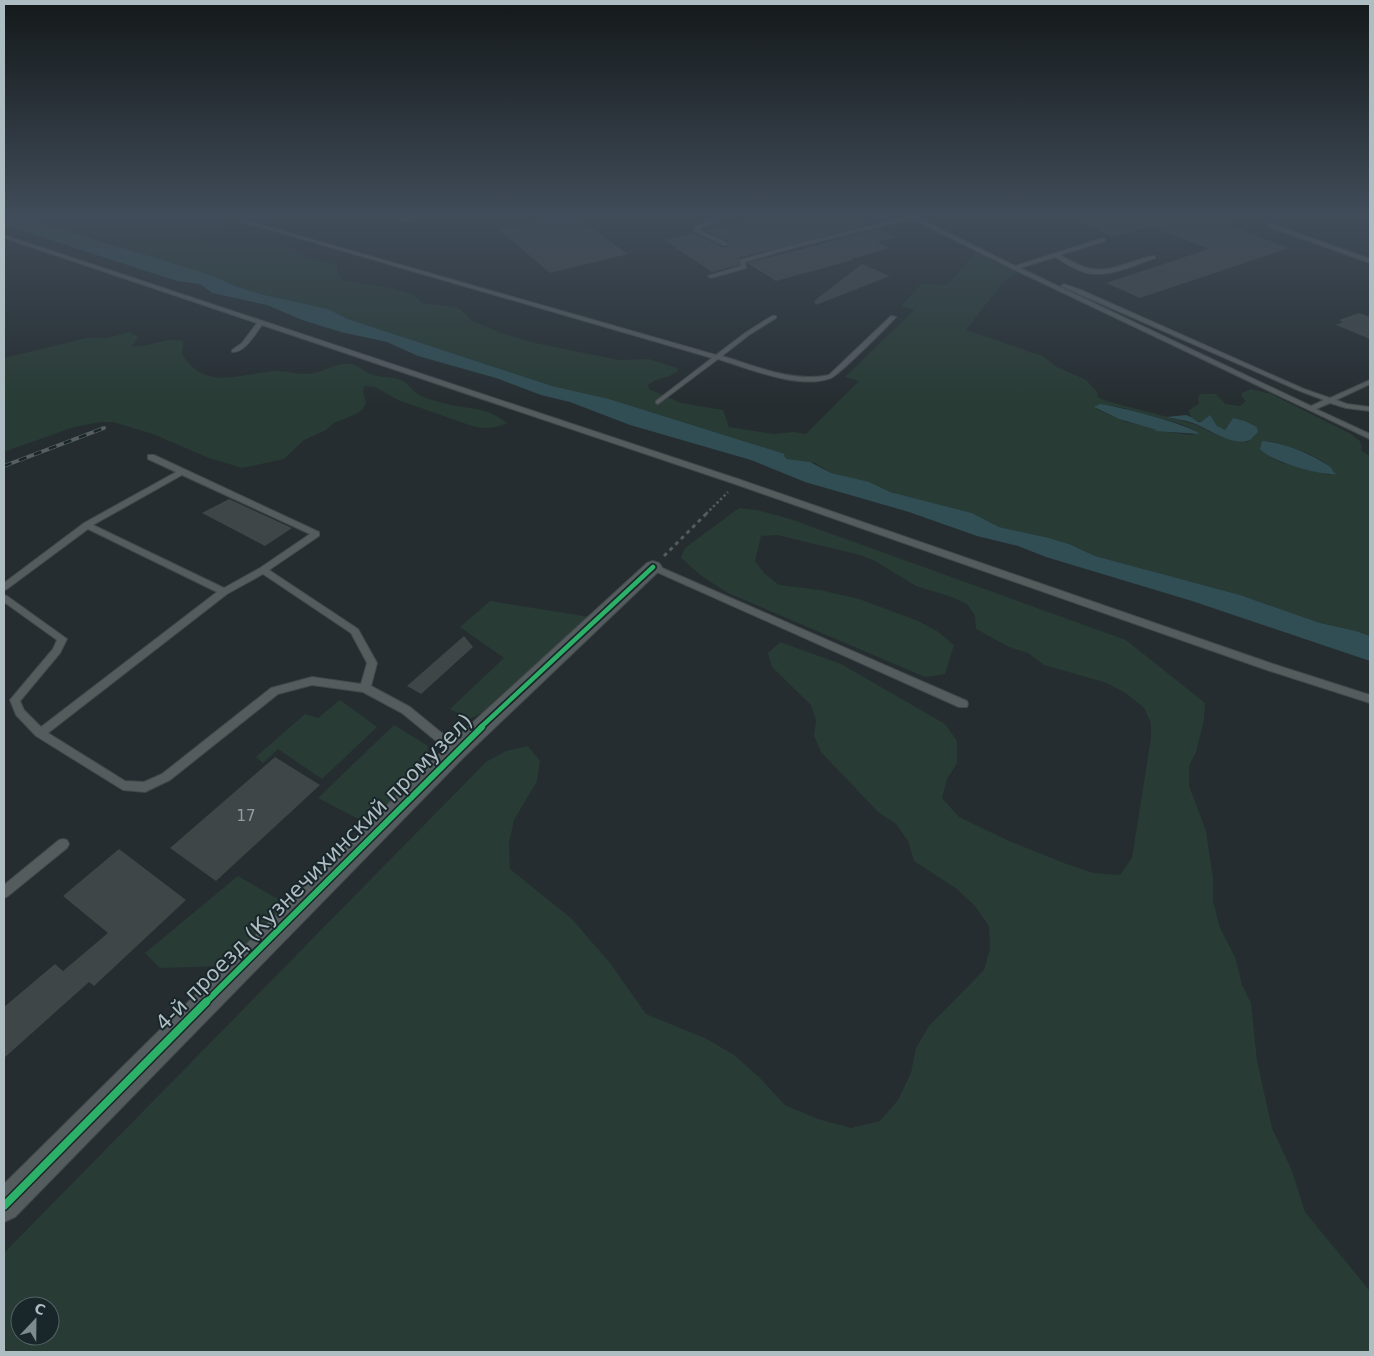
<svg xmlns="http://www.w3.org/2000/svg" width="1374" height="1356" font-family="'DejaVu Sans',sans-serif">
<style>
.green{fill:#283b34;fill-rule:evenodd}
.water{fill:#314e55}
.building{fill:#3e4648}
.lines{fill:none;stroke-linecap:round;stroke-linejoin:round}
.service-casing{stroke:#42484b;stroke-width:2}
.minor-casing{stroke:#42484b;stroke-width:2}
.path-far1{stroke:#535b5c;stroke-width:2.5;stroke-dasharray:2.5 2.5;stroke-linecap:butt}
.path{stroke:#535b5c;stroke-width:3;stroke-dasharray:4 4;stroke-linecap:butt}
.service{fill:#545c5e;fill-rule:evenodd}
.minor{fill:#545c5e;fill-rule:evenodd}
.rail-casing{stroke:#575f62;stroke-width:4}
.rail{stroke:#19262a;stroke-width:2.5;stroke-dasharray:8;stroke-linecap:butt}
.cycleway-far2-casing{stroke:#19262a;stroke-width:8}
.cycleway-far1-casing{stroke:#19262a;stroke-width:9}
.cycleway-casing{stroke:#19262a;stroke-width:11}
.cycleway-far2{stroke:#2db169;stroke-width:4.5}
.cycleway-far1{stroke:#2db169;stroke-width:6}
.cycleway{stroke:#2db169;stroke-width:8}
.labels{text-anchor:middle;dominant-baseline:central;stroke-width:4;stroke-linejoin:round;paint-order:stroke}
.number-label{font-size:15px;fill:#919fa4}
.near-street-label{font-size:21px;fill:#adbdc2;stroke:#19262a}
</style>
<rect width="100%" height="100%" fill="#252d30"/>
<g class="green">
<path d="M21,217H192L189,220C201,222 220,215 229,226L206,234L203,238L231,247H242L265,241L279,244L310,258L337,265L338,272L342,280L391,288L414,295L421,303L455,307L460,309L471,320L501,333L535,343L619,360L649,359L677,368L678,371C669,378 656,378 648,385L649,389L681,403L723,410L729,427L773,434L793,432L806,434L859,381L845,377L914,310L901,306L921,284L947,285L976,252L1018,273L1004,281L966,330L1043,356L1057,367L1086,380L1097,392L1098,397L1106,401L1194,424L1219,436L1247,442L1258,432L1257,427L1245,421L1233,418L1225,430L1220,429C1207,416 1210,422 1195,421L1191,419L1189,410L1199,404L1198,397L1201,394H1216L1225,404L1240,406L1246,401L1242,397V393L1251,389L1271,394L1351,434L1360,441L1362,447L1361,450L1370,456V636L1356,631L1320,623L1240,595L1095,556L1069,544L1049,538L999,527L972,513L890,492L877,486L831,473L815,463L787,459L784,456L785,454L609,399L552,386L348,319L328,309L260,294L238,287L208,274ZM1100,404L1119,407L1181,424L1194,430L1193,435L1158,431L1154,428L1126,422L1096,409ZM1268,441C1285,445 1325,456 1333,472L1329,475L1283,463L1272,458Z"/>
<path d="M130,332L138,337L132,346C150,348 166,336 183,341C184,345 181,351 183,355C204,391 241,374 273,371C287,370 300,376 314,373C326,371 338,362 350,364C358,365 363,371 370,374C380,378 394,376 403,381C409,384 412,391 418,394C424,398 435,401 443,403C467,410 484,405 507,423C494,429 485,429 472,426L398,400L375,387L364,386L363,392L366,403L363,409L356,414L334,423L326,430L304,440L284,459L242,468L209,458L153,434L113,422H101L74,427L4,452V358L87,338H107Z"/>
<path d="M739,508L757,510L790,519L1126,640L1205,703L1204,720L1196,752L1189,766V786L1206,831L1213,878V901L1220,928L1235,957L1242,985L1251,1003L1257,1061L1272,1128L1292,1171L1305,1212L1370,1291V1352H4V1253L486,762L506,751L528,746L540,761L537,781L514,820L509,843L510,869L572,919L610,963L646,1014L707,1039L734,1055L760,1078L785,1105L818,1119L851,1128L880,1121L898,1100L911,1073L916,1048L929,1026L984,970L990,949L989,926L975,906L957,889L914,861L908,841L896,824L878,812L821,752L814,736L816,720L811,705L772,667L768,653L780,642L841,664L945,724L957,741V763L947,779L942,798L959,817L1009,841L1064,863L1093,873L1120,875L1132,858L1151,738V723L1144,708L1127,694L1107,683L1044,665L1028,653L1009,647L976,629L975,616L967,604L952,597L916,586L875,561L860,555L777,535L761,536L755,561L765,574L779,585L820,590L859,599L918,621L937,631L954,645L945,674L925,677L728,593L703,577L681,558L685,548ZM20,1306H50V1336H20Z"/>
<polygon points="490,601 590,617 495,707 469,719 450,709 504,658 460,627"/>
<polygon points="340,700 377,727 322,779 278,749 263,763 256,757 305,714 318,718"/>
<polygon points="394,725 428,746 426,770 368,824 318,798"/>
<polygon points="238,876 286,904 226,966 160,968 145,953"/>
</g>
<g class="water">
<polygon points="4,217 21,217 208,274 238,287 260,294 328,309 348,319 552,386 609,399 785,454 784,456 787,459 810,462 831,473 869,482 890,492 972,513 999,527 1049,538 1069,544 1095,556 1240,595 1320,623 1356,631 1370,636 1370,661 1192,601 1046,557 1018,546 977,536 909,512 805,482 751,460 630,425 570,402 541,395 496,378 418,356 387,342 341,332 302,320 267,305 212,293 200,284 177,281 4,225"/>
<path d="M1100,404C1117,406 1188,424 1200,434L1154,431L1157,430L1119,419L1094,407Z"/>
<path d="M1186,415C1200,420 1195,428 1210,415L1217,426L1225,430L1233,418L1245,421L1257,427L1258,432L1250,440C1233,447 1209,429 1193,423C1185,420 1175,419 1166,417Z"/>
<path d="M1262,441C1285,443 1309,453 1329,466C1333,469 1332,472 1337,474C1320,476 1270,461 1260,449Z"/>
</g>
<g class="building">
<polygon points="556,217 566,219 576,217 628,254 550,273 498,229"/>
<polygon points="762,217 855,217 870,224 739,258 739,265 712,272 664,240 694,233 722,247 727,247 729,245 728,241 705,230"/>
<polygon points="1065,217 1239,217 1239,221 1226,225 1289,248 1140,298 1106,283 1209,249 1150,226 1114,237"/>
<polygon points="879,229 896,237 877,242 889,248 851,259 853,260 776,281 747,263"/>
<polygon points="862,264 890,276 816,305 814,301"/>
<polygon points="1359,313 1370,317 1370,339 1336,325 1343,322 1339,320"/>
<polygon points="229,499 292,528 265,546 202,513"/>
<polygon points="464,636 473,647 421,694 407,686"/>
<polygon points="275,757 320,785 216,881 170,848"/>
<polygon points="119,849 186,900 94,986 89,982 4,1058 4,1007 55,964 63,971 108,933 63,896"/>
</g>
<g class="lines">
<defs>
<g id="service">
<path d="M226,217H233L716,355L745,333L772,316H776V318L749,335L722,356C756,366 793,383 829,375L891,316L896,317C888,326 839,375 831,378C799,390 750,369 718,359L658,404L656,403V401L712,358Z"/>
<polygon points="391,217 402,218 431,217 402,222"/>
<polygon points="726,217 734,217 709,224 700,229 700,230 727,243 727,245 723,245 694,231 695,227 705,222"/>
<path d="M907,217H916L1015,266L1103,238L1105,239V241L1060,255C1090,272 1099,274 1132,262C1139,260 1147,256 1155,256V258C1134,265 1109,278 1087,273C1075,270 1065,263 1055,257L1020,268L1311,406L1324,400L1300,391L1061,286L1064,284L1081,290L1304,389L1330,398L1370,380V384L1336,400L1347,404L1370,407V411L1346,408L1330,403L1316,409L1370,434V439L1013,269L912,219L797,247L745,262L746,268L711,278L708,276L741,266L740,260L793,245Z"/>
<polygon points="1269,223 1370,259 1370,263 1267,226"/>
<path d="M4,235L741,480L1273,664L1370,695V703L1267,670L735,484L262,325C255,334 245,353 232,352V350L242,343L257,323L4,238Z"/>
<path d="M148,455H154L319,532V536L269,570L358,629L377,663L371,686L410,707L460,748L461,751L460,754L456,755L452,754L402,713L363,692L312,685L278,694L170,780L145,792L123,790L36,736L16,715L10,700L53,649L57,640L4,602V595L7,596L67,639L60,653L20,701L24,710L41,727L217,592L88,529L7,589L4,590V583L84,523L176,472L148,459ZM182,475L310,534L260,568L224,588L93,525ZM263,574L351,633L367,663L361,684L312,677L271,688L162,774L144,782L125,781L48,733L227,594Z"/>
<polygon points="653,564 967,701 968,704 967,707 959,707 650,569 649,567 650,565"/>
<polygon points="63,839 67,840 69,844 67,848 8,896 4,898 4,885 59,840"/>
</g>
<polygon id="minor" points="653,561 659,563 662,567 659,571 464,757 15,1217 4,1222 4,1184 448,745 647,563"/>
</defs>
<use href="#service" class="service-casing"/>
<use href="#minor" class="minor-casing"/>
<polyline class="path-far1" points="706,514 728,492"/>
<polyline class="path" points="664,556 707,513"/>
<use href="#service" class="service"/>
<use href="#minor" class="minor"/>
<defs>
<polyline id="rail" points="4,466 104,428"/>
</defs>
<use href="#rail" class="rail-casing"/>
<use href="#rail" class="rail"/>
<defs>
<polyline id="cycleway-far2" points="480,728 653,567"/>
<polyline id="cycleway-far1" points="205,1003 482,727"/>
<polyline id="cycleway" points="4,1206 206,1002"/>
</defs>
<use href="#cycleway-far2" class="cycleway-far2-casing"/>
<use href="#cycleway-far1" class="cycleway-far1-casing"/>
<use href="#cycleway" class="cycleway-casing"/>
<use href="#cycleway-far2" class="cycleway-far2"/>
<use href="#cycleway-far1" class="cycleway-far1"/>
<use href="#cycleway" class="cycleway"/>
</g>
<linearGradient id="sky" x2="0" y2="1"><stop stop-color="#14191a"/><stop offset="0.53" stop-color="#404c59"/><stop offset="1" stop-color="#404c59" stop-opacity="0"/></linearGradient>
<rect width="1374" height="407" fill="url(#sky)"/>
<g class="labels">
<g class="number-label">
<text x="246" y="816">17</text>
</g>
<g class="near-street-label">
<text transform="translate(314 872) rotate(-45)">4-й проезд (Кузнечихинский промузел)</text>
</g>
</g>
<rect width="1374" height="1356" fill="none" stroke="#adbdc2" stroke-width="10"/>
<g transform="translate(35 1321) rotate(22)"><circle r="24" fill="#19262a" stroke="#546267"/>
<path d="M0-4L9 19L0 12L-9 19Z" fill="#7d8b8f"/>
<text y="-8" font-size="14" font-weight="bold" text-anchor="middle" fill="#adbdc2">С</text>
</g>
</svg>
